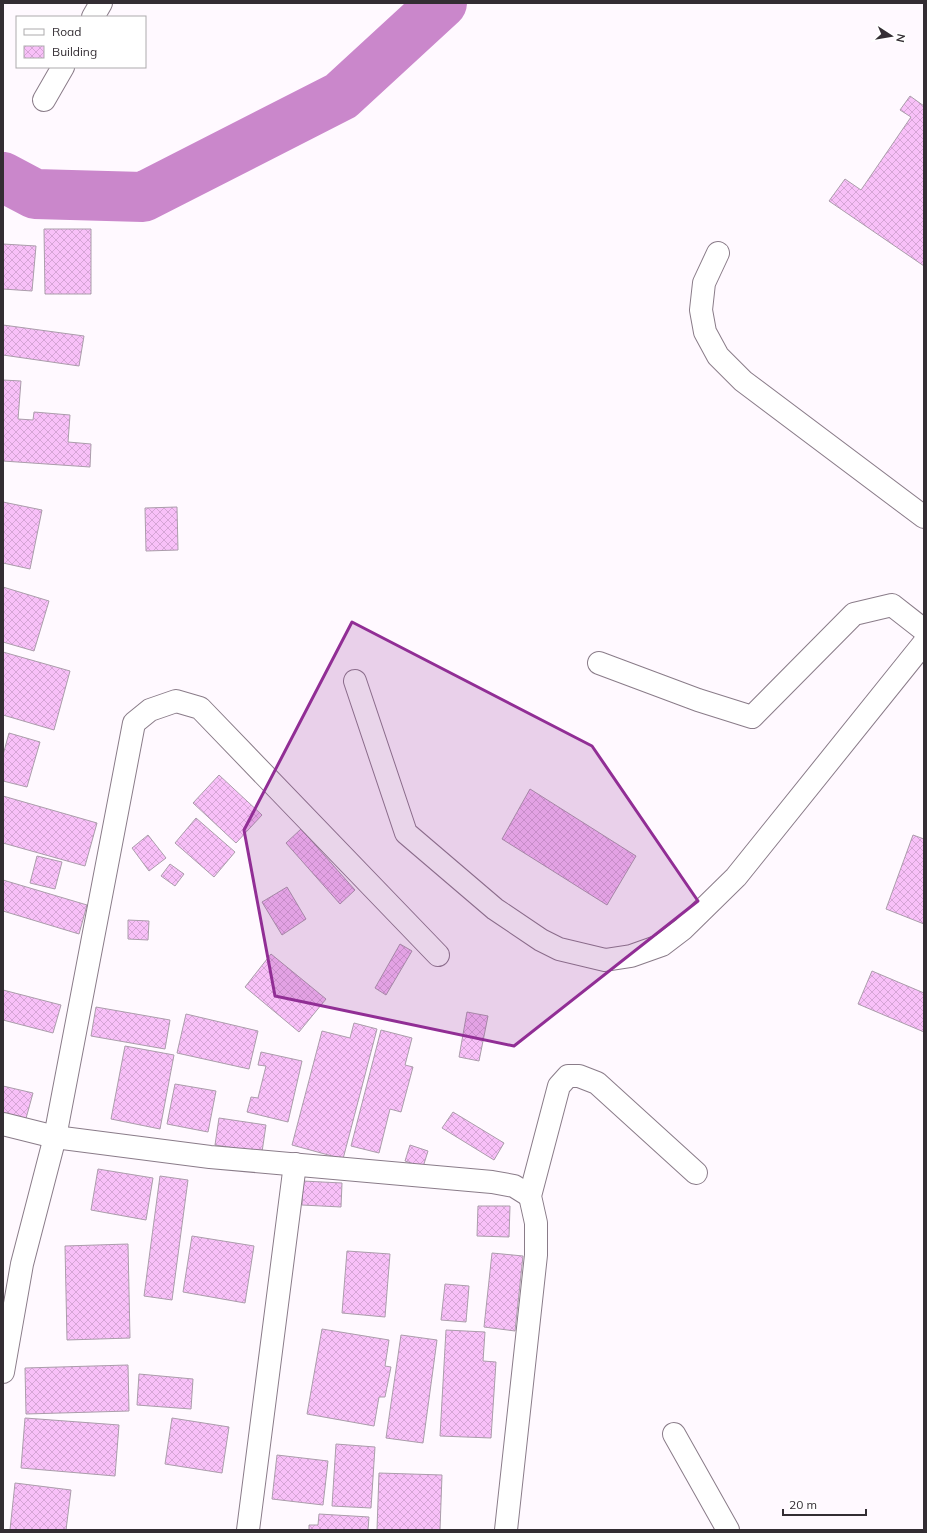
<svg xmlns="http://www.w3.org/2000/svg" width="927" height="1533" font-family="Mulish,sans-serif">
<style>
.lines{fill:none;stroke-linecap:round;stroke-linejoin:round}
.river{stroke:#ca87cb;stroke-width:50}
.building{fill:url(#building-cross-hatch);stroke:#ab9dab}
.minor-casing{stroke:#8a7c89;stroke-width:24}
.minor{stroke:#fff;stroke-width:22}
.marked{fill:#912e95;fill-opacity:0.2;stroke:#912e95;stroke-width:3;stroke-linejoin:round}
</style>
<defs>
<pattern id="building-cross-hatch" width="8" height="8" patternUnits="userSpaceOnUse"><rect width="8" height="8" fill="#f8c0f8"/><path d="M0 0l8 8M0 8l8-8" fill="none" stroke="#d5a5d5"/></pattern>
</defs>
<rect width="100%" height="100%" fill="#fff9ff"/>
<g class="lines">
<polyline class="river" points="3,177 35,194 143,197 341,96 442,3"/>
</g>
<g class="building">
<polygon points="910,96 924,106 924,266 829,201 845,179 861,190 911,117 900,110"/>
<polygon points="44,229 91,229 91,294 45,294"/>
<polygon points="3,244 36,246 32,291 3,289"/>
<polygon points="3,325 84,336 79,366 3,355"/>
<polygon points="3,380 21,381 18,419 33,420 34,412 70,415 68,442 91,444 90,467 3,461"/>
<polygon points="3,502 42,510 30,569 3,563"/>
<polygon points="177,507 178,550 146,551 145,508"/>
<polygon points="3,587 49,601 34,651 3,642"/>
<polygon points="3,652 70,671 54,730 3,715"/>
<polygon points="9,733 40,742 27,787 3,781 3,755"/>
<polygon points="219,775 262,815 236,843 193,803"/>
<polygon points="530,789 636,856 607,905 502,839"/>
<polygon points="3,796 97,823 85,866 3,843"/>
<polygon points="196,818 235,852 214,877 175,843"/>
<polygon points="301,829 355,890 340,904 286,843"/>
<polygon points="148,835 166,858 149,871 132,848"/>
<polygon points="913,835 924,839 924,924 886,909"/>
<polygon points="37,856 62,862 55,889 30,883"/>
<polygon points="170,864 184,874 175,886 161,876"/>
<polygon points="3,880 87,905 79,934 3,911"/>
<polygon points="287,887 306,919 282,935 262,902"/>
<polygon points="128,920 149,921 148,940 128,939"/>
<polygon points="400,944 412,951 386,995 375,988"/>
<polygon points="271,954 326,999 299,1032 245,987"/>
<polygon points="872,971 924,993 924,1032 858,1004"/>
<polygon points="3,990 61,1005 53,1033 3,1020"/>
<polygon points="96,1007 170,1020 165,1049 91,1036"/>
<polygon points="467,1012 488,1016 479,1061 459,1057"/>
<polygon points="186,1014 258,1031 249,1069 177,1053"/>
<polygon points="354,1023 377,1029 343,1159 292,1145 322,1031 350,1038"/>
<polygon points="381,1030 412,1038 405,1065 413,1067 401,1112 390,1109 379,1153 351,1146"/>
<polygon points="125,1046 174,1055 160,1129 111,1119"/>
<polygon points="261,1052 302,1061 288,1122 247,1112 251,1097 258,1098 266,1066 258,1065"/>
<polygon points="175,1084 216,1091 208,1132 167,1124"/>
<polygon points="3,1086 33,1093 25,1122 3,1116"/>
<polygon points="453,1112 504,1143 494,1160 442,1128"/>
<polygon points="219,1118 266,1125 262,1152 215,1145"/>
<polygon points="410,1145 428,1151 423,1167 405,1161"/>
<polygon points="98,1169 153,1178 146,1220 91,1210"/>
<polygon points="160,1176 188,1180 172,1300 144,1296"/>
<polygon points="303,1181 342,1183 341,1207 302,1205"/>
<polygon points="478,1206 510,1206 509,1237 477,1236"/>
<polygon points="192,1236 254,1246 245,1303 183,1292"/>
<polygon points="128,1244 130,1338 67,1340 65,1246"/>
<polygon points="347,1251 390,1254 385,1317 342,1313"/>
<polygon points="492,1253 523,1256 515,1331 484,1327"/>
<polygon points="445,1284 469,1286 466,1322 441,1320"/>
<polygon points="322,1329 389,1340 385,1366 391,1367 385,1397 379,1397 374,1426 307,1414"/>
<polygon points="446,1330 485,1332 483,1361 496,1362 491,1438 440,1436"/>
<polygon points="401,1335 437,1340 423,1443 386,1438"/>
<polygon points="128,1365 129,1411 26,1414 25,1368"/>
<polygon points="139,1374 193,1379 191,1409 137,1405"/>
<polygon points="25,1418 119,1425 115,1476 21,1468"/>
<polygon points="172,1418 229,1427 222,1473 165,1464"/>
<polygon points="336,1444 375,1447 371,1508 332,1506"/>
<polygon points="277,1455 328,1461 323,1505 272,1499"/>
<polygon points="379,1473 442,1475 440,1530 377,1530"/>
<polygon points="15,1483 71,1490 66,1530 10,1530"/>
<polygon points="319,1514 369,1517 368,1530 309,1530 309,1525 318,1525"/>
</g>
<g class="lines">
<defs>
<g id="minor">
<polyline points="93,17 101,3"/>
<polyline points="44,100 63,67"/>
<polyline points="718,253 704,283 701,310 705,332 718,356 743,381 924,517"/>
<polyline points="599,663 698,700 752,717 854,614 892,605 924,630"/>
<polyline points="355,681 406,833 495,909 541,940 559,949 605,960 631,956 662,945 683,929 736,877 924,643"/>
<polyline points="3,1124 55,1137 210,1157 492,1182 514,1186 530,1196"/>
<polyline points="3,1372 22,1264 55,1137 134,723 150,710 176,701 200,708 438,955"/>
<polyline points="674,1434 728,1530"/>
<polyline points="248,1530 295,1164"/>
<polyline points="506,1530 536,1255 536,1223 530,1196 559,1086 568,1076 579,1076 597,1083 696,1173"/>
</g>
</defs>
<use href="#minor" class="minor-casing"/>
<use href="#minor" class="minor"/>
</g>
<path class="marked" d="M352,622L592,746L698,901L514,1046L275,996L244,830Z"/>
<rect width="927" height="1533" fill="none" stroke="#332d33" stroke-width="8"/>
<rect x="16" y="16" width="130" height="52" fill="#ffffff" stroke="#adabad"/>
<rect x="24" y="29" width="20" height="6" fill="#ffffff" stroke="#adabad"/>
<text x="52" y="36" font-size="12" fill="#332d33">Road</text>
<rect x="24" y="46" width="20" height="12" fill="url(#building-cross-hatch)" stroke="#adabad"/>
<text x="52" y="56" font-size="12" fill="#332d33">Building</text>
<g transform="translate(891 36) rotate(102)" stroke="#ffffff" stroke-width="3" paint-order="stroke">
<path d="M0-3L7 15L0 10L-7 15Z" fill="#332d33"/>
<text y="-6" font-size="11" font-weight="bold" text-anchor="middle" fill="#332d33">N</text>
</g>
<path d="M783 1509v6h83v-6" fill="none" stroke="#332d33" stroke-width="2"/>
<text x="789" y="1509" font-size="12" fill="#332d33" stroke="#ffffff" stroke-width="3" paint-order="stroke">20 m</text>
</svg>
